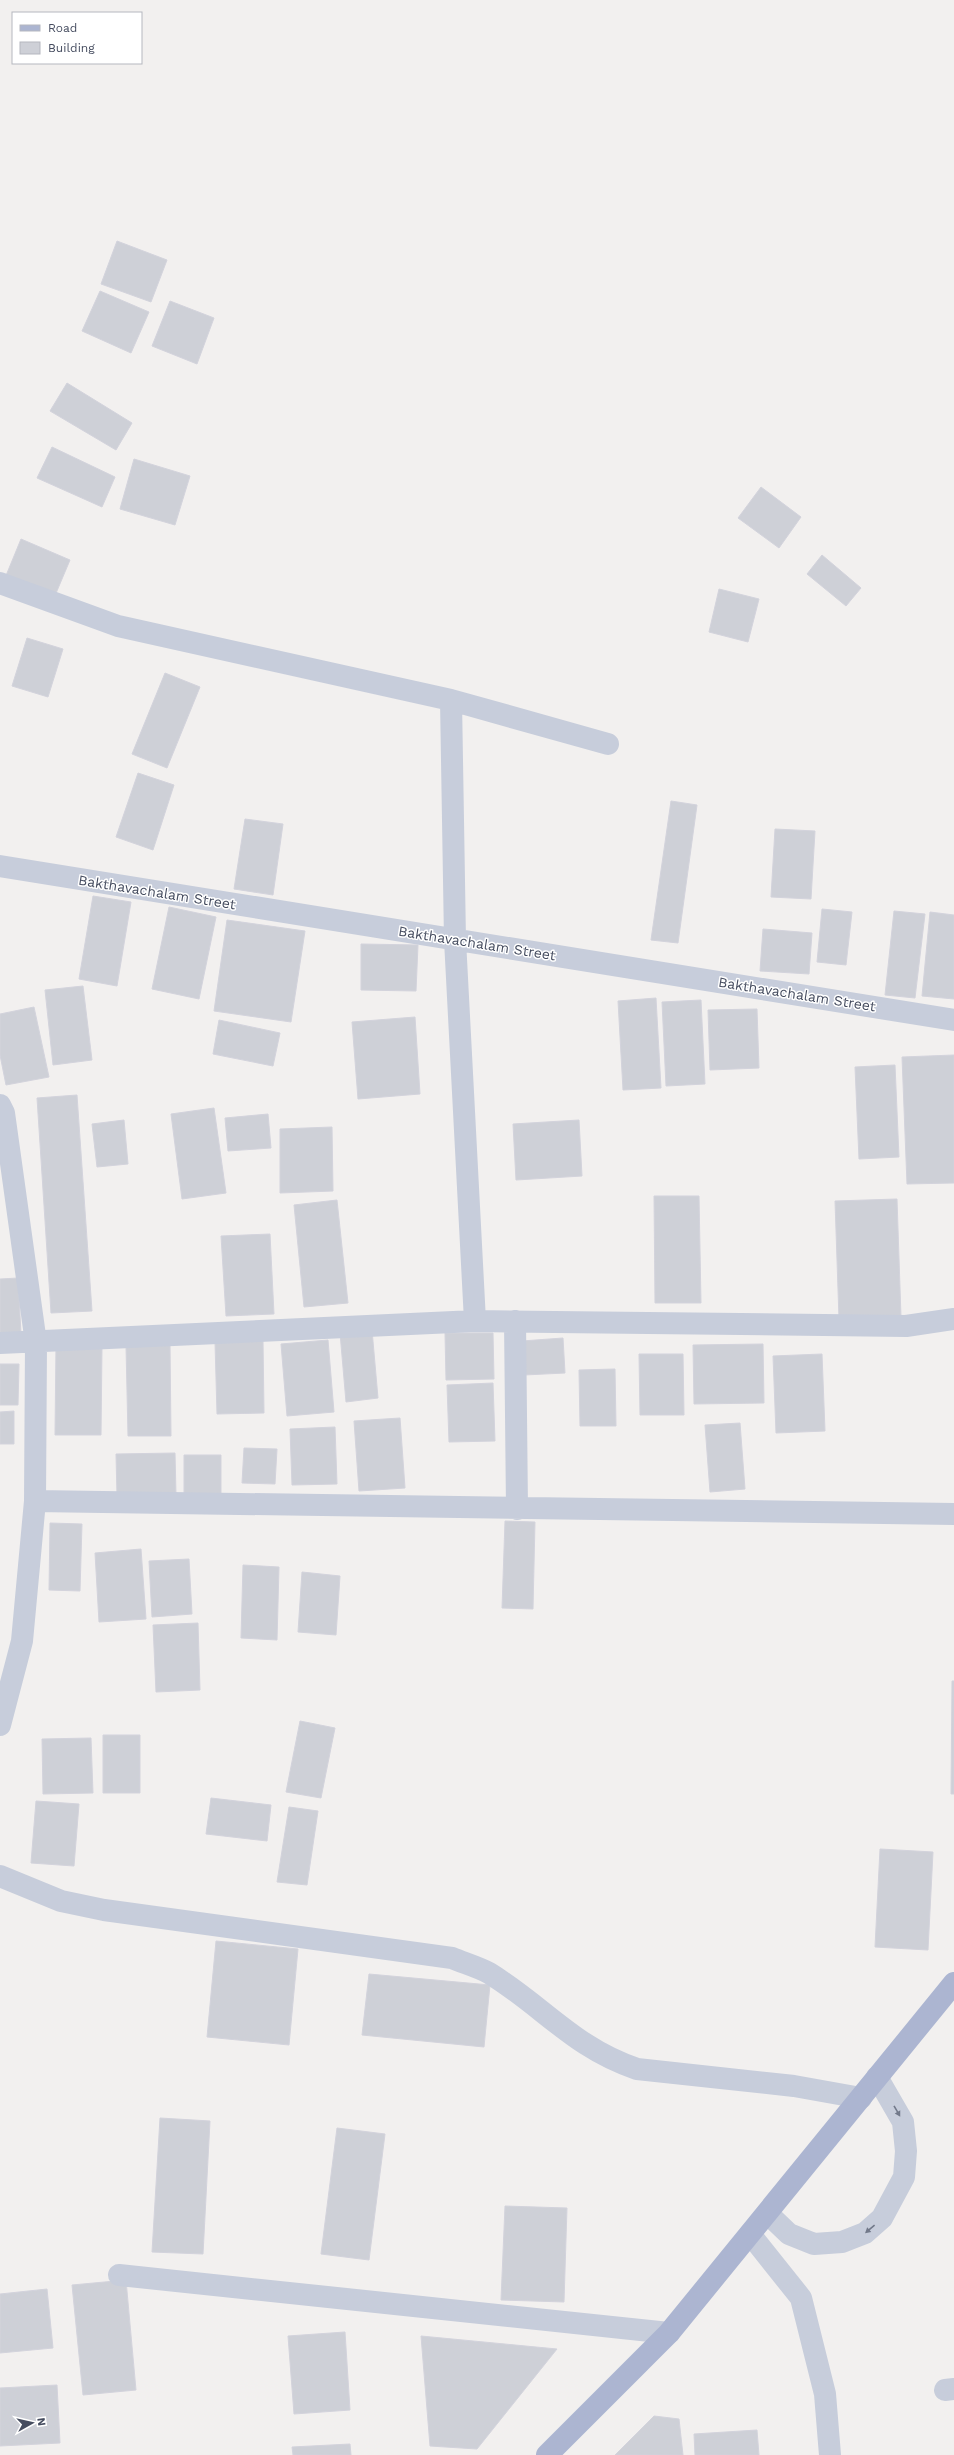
<svg xmlns="http://www.w3.org/2000/svg" width="954" height="2455" font-family="'Work Sans',sans-serif">
	<rect width="100%" height="100%" fill="#f2f0ef"/>
	<path fill="#ced0d7" stroke="#d3d3dc" d="M117,241L167,260L151,302L101,284Z
		M100,291L149,312L131,353L82,331Z
		M170,301L214,318L197,364L152,346Z
		M67,383L132,423L116,450L50,411Z
		M52,447L115,477L102,507L37,478Z
		M134,459L190,476L175,525L120,509Z
		M761,487L801,517L779,548L738,518Z
		M21,539L70,560L54,598L5,578Z
		M822,555L861,588L846,606L807,574Z
		M719,589L759,599L748,642L709,632Z
		M27,638L63,649L48,697L12,686Z
		M165,673L200,687L167,768L132,754Z
		M138,773L174,785L153,850L116,837Z
		M671,801L697,805L678,943L651,940Z
		M245,819L283,824L273,895L234,889Z
		M775,829L815,831L811,899L771,897Z
		M93,896L131,902L117,986L79,979Z
		M169,907L216,917L199,999L152,989Z
		M822,909L852,912L846,965L817,962Z
		M894,911L925,914L915,998L885,995Z
		M930,912L954,915V999L922,996Z
		M227,920L305,931L291,1022L214,1011Z
		M763,929L812,933L809,974L760,971Z
		M361,944L418,945L416,991L361,990Z
		M83,986L92,1060L53,1065L45,990Z
		M656,998L661,1088L623,1090L618,1001Z
		M701,1000L705,1084L666,1086L662,1002Z
		M34,1007L49,1077L6,1085L0,1055V1014Z
		M757,1009L759,1068L710,1070L708,1010Z
		M415,1017L420,1094L358,1099L352,1022Z
		M219,1020L280,1033L273,1066L213,1054Z
		M954,1055V1183L907,1184L902,1057Z
		M895,1065L899,1157L859,1159L855,1067Z
		M77,1095L92,1311L51,1313L37,1098Z
		M214,1108L226,1193L182,1199L171,1114Z
		M268,1114L271,1148L228,1151L225,1118Z
		M124,1120L128,1164L97,1167L92,1124Z
		M579,1120L582,1176L516,1180L513,1124Z
		M332,1127L333,1191L280,1193V1129Z
		M654,1196H699L701,1303H655Z
		M897,1199L901,1317L839,1319L835,1201Z
		M337,1200L348,1303L304,1307L294,1205Z
		M270,1234L274,1314L226,1316L221,1236Z
		M18,1278L21,1334L0,1336V1279Z
		M372,1330L378,1398L346,1402L340,1333Z
		M445,1333H493L494,1379L446,1380Z
		M563,1338L565,1373L524,1375L522,1341Z
		M328,1340L334,1412L287,1416L281,1344Z
		M263,1341L264,1413L217,1414L215,1342Z
		M763,1344L764,1403L694,1404L693,1345Z
		M56,1345L102,1346L101,1435H55Z
		M170,1345L171,1436H128L126,1346Z
		M639,1354H683L684,1415H640Z
		M822,1354L825,1431L776,1433L773,1356Z
		M0,1364H19L18,1405H0Z
		M615,1369L616,1426H580L579,1370Z
		M493,1383L495,1441L449,1442L447,1385Z
		M14,1411V1444H0V1412Z
		M400,1418L405,1488L359,1491L354,1421Z
		M740,1423L745,1489L710,1492L705,1425Z
		M335,1427L337,1484L292,1485L290,1429Z
		M244,1448L277,1449L275,1484L242,1483Z
		M175,1453L176,1495L117,1496L116,1454Z
		M184,1455H221V1495H184Z
		M505,1521L535,1522L533,1609L502,1608Z
		M50,1523L82,1524L80,1591L49,1590Z
		M141,1549L146,1619L99,1622L95,1553Z
		M189,1559L192,1614L152,1617L149,1561Z
		M243,1565L279,1567L277,1640L241,1638Z
		M302,1572L340,1576L336,1635L298,1632Z
		M198,1623L200,1690L156,1692L153,1625Z
		M952,1681H954V1794H951Z
		M300,1721L335,1728L321,1798L286,1792Z
		M103,1735H140V1793H103Z
		M91,1738L93,1793L43,1794L42,1739Z
		M211,1798L271,1805L267,1841L206,1834Z
		M36,1801L79,1804L74,1866L31,1863Z
		M289,1807L318,1811L307,1885L277,1882Z
		M880,1849L933,1852L928,1950L875,1947Z
		M216,1941L298,1949L289,2045L207,2037Z
		M369,1974L490,1985L484,2047L362,2035Z
		M160,2118L210,2121L203,2254L152,2252Z
		M337,2128L385,2134L369,2260L321,2254Z
		M505,2206L567,2208L564,2302L501,2300Z
		M126,2280L136,2390L83,2395L72,2285Z
		M47,2289L53,2348L0,2353V2294Z
		M345,2332L350,2410L294,2414L288,2336Z
		M421,2336L557,2349L477,2449L430,2446Z
		M57,2385L60,2443L0,2446V2388Z
		M654,2416L679,2419L683,2455H615Z
		M757,2430L759,2455H695L694,2434Z
		M350,2444L351,2455H293L292,2447Z"/>
	<g fill="none" stroke-linecap="round" stroke-linejoin="round">
		<path stroke="#c7cddb" stroke-width="22" d="M0,583L118,626L451,700L608,744
			M451,700L455,940L475,1321
			M0,866L954,1020
			M0,1105L4,1113L36,1343L35,1501L22,1641L0,1725
			M515,1321L517,1509
			M0,1343L475,1321L906,1326L954,1319
			M35,1501L954,1514
			M0,1876L61,1901L104,1910L452,1958C464,1963 478,1967 489,1973C543,2006 574,2048 637,2069L794,2086L861,2098
			M767,2213L789,2234L814,2244L842,2242L865,2233L882,2218L904,2177L906,2151L903,2122L877,2077
			M750,2234L801,2298L825,2394L830,2455
			M119,2275L669,2333
			M945,2390L954,2389"/>
		<path stroke="#acb5d1" stroke-width="22" d="M547,2455L669,2333L954,1983"/>
	</g>
	<defs><path id="oneway-solid" d="M-6-.8H1V-3.2L6.5 0L1 3.2V.8H-6Z"/></defs>
	<g fill="#72798a">
		<use href="#oneway-solid" transform="translate(897 2111) rotate(60)"/>
		<use href="#oneway-solid" transform="translate(870 2229) rotate(140)"/>
	</g>
	<g text-anchor="middle" dominant-baseline="central" stroke-width="3" stroke-linejoin="round" paint-order="stroke">
		<g font-size="14" fill="#454c5f" stroke="#fff">
			<text transform="translate(157 892) rotate(9)">Bakthavachalam Street</text>
			<text transform="translate(477 943) rotate(9)">Bakthavachalam Street</text>
			<text transform="translate(797 994) rotate(9)">Bakthavachalam Street</text>
		</g>
	</g>
	<rect x="12" y="12" width="130" height="52" fill="#ffffff" stroke="#b5b7bf"/>
	<rect x="20" y="25" width="20" height="6" fill="#acb5d1" stroke="#b5b7bf"/>
	<text x="48" y="32" font-size="12" fill="#454c5f">Road</text>
	<rect x="20" y="42" width="20" height="12" fill="#ced0d7" stroke="#b5b7bf"/>
	<text x="48" y="52" font-size="12" fill="#454c5f">Building</text>
	<g transform="translate(32 2423) rotate(82)" stroke="#ffffff" stroke-width="3" paint-order="stroke">
	<path d="M0-3L7 15L0 10L-7 15Z" fill="#454c5f"/>
	<text y="-6" font-size="11" font-weight="bold" text-anchor="middle" fill="#454c5f">N</text>
	</g>
</svg>
